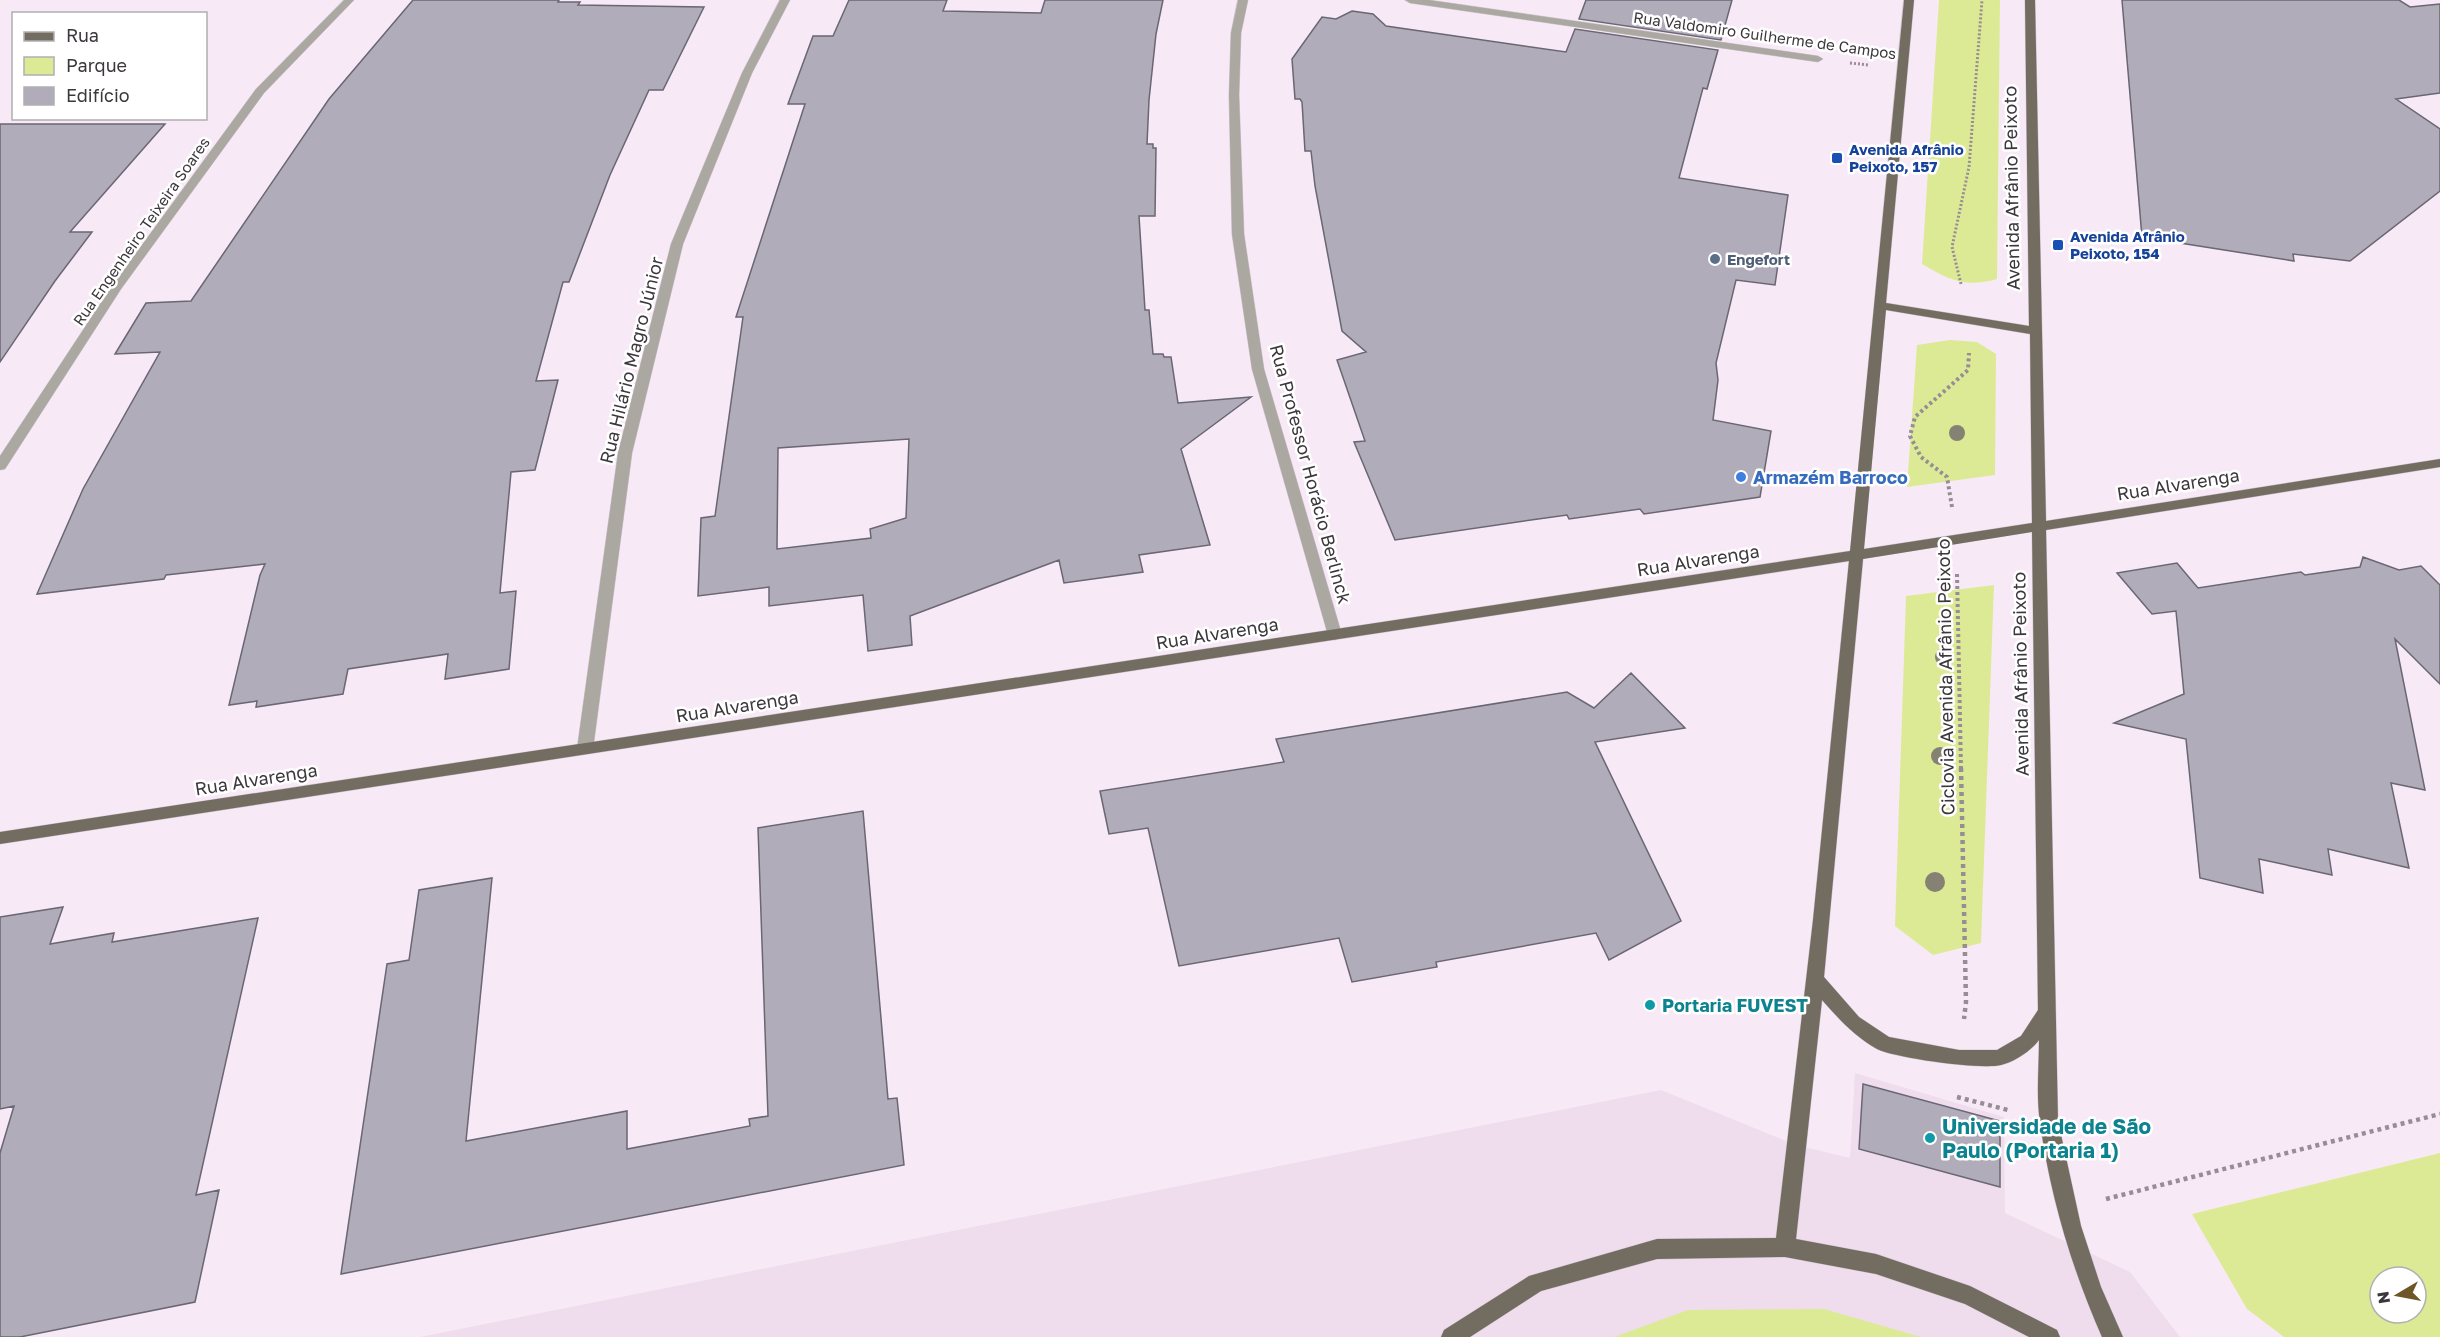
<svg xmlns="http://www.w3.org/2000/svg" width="2440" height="1337" font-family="'Golos Text',sans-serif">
	<rect width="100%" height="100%" fill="#f7eaf6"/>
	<path fill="#efdced" d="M1855,1073L2004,1117L2005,1213L2130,1272L2180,1337H420L1661,1090L1796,1145L1850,1158Z"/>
	<path fill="#ddea95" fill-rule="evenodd" d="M1939,0H2000L1997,279C1965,288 1949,280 1922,264Z
		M1950,340L1977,342L1996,354L1995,475L1907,487L1917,345Z
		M1994,585L1981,943L1933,955L1895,926L1906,596Z
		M2440,1153V1337H2284L2247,1309L2192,1214ZM2380,1277H2416V1313H2380Z
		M1824,1309L1921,1337H1614L1688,1310Z"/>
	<path fill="#b1acba" stroke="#6a6673" stroke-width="1.5" fill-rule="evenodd" d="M413,0H559L558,2H580L578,5L704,7L663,90H649L610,175L569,282H563L536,381L558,380L535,470L511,472L500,593L516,591L509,669L445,679L448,654L348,669L343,694L256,707L257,701L229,705L260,575L265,564L166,575L164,579L37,594L83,489L160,352L115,354L146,303L191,301L329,99Z
		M849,0H947L943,11L1041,13L1045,0H1163L1156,34L1149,100L1147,144H1153V148H1156L1155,216H1139L1145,310H1149L1153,354H1163L1164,357H1171L1178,403L1251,397L1181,449L1210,545L1139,555L1143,572L1064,583L1059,560L910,616L912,645L868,651L863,595L769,606V587L698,596L701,518L715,516L743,317H736L805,104H788L813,36H833ZM909,439L906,518L870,529L871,538L777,549L778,448Z
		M1586,0H1732L1721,40L1579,19Z
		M2122,0H2399L2410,7L2440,4V93L2396,99L2440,129V191L2350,261L2293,254L2294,261L2142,237Z
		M1352,11L1373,14L1386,26L1566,52L1575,29L1718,50L1707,89L1703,88L1679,178L1788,195L1775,285L1736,280L1716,363L1718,380L1713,420L1771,431L1760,497L1644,514L1640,509L1569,519L1567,515L1531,520L1395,540L1354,442L1365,441L1337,360L1366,352L1342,331L1315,186L1311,151H1305L1302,102L1300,99H1295L1292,59L1322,17L1336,19Z
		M0,124H165L70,232H92L55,281L0,362Z
		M2363,557L2399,570L2421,566L2440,585V684L2395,639L2425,790L2391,783L2409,868L2328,849L2332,875L2259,859L2263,893L2200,878L2186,739L2114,723L2184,694L2176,611L2152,614L2117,573L2177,563L2198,588L2301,572L2305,575L2360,567Z
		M1631,673L1685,728L1595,742L1681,921L1609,960L1596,933L1436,962L1437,967L1352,982L1339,938L1179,966L1148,828L1109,834L1100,791L1284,762L1276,739L1567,692L1594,708Z
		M863,811L888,1099L897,1098L904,1165L341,1274L387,964L409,960L419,890L492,878L466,1141L627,1111V1149L750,1126L749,1119L768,1116L758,828Z
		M63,907L50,944L114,933L112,942L258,918L196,1195L219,1190L195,1302L20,1337H0V1153L14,1106L0,1109V917Z
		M1863,1084L2000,1121V1187L1859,1149Z"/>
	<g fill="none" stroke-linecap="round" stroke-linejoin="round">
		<g stroke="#d2c6d1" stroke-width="1">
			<path id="minor" d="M344,0H354L264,93L121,289L5,469L0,470V456L112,286L256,89Z
				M780,0H790L752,73L683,244L632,453L593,749L591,753H579L577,749L618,453L671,244L742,73Z
				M1238,0H1248L1241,33L1239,95L1244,234L1264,369L1342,635L1335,640L1328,635L1252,369L1232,234L1229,95L1231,33Z
				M1405,0H1429L1818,56L1823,59L1818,62L1410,3Z"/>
		</g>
		<g stroke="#d2c6d1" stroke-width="1">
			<path id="major" d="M1904,0H1914L1886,303L2029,326L2025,0H2035L2046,521L2440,459V467L2046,530L2058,1121L2081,1226L2101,1287L2123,1337H2102C2072,1269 2050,1196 2040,1122C2036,1096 2039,1067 2039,1040C2031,1051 2014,1062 2001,1065C1981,1070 1895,1058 1877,1049C1854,1036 1839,1019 1822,1000L1796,1239L1876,1254L1970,1286L2057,1330L2060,1337H2029L1965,1304L1876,1274L1785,1257L1657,1259L1541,1291L1470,1337H1441L1444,1330L1529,1276L1657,1239L1776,1238L1813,920L1849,561L0,844V832L1850,551ZM1886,310L2030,334L2032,523L1864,549ZM2032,532L2038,1010L2021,1036L1997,1050H1959L1889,1037L1859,1017L1824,977L1863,559Z"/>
		</g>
		<path stroke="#968d95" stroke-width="3" stroke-dasharray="2 2" stroke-linecap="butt" d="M1850,63L1869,65
			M1961,284L1952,247L1969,167L1982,0"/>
		<path stroke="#968d95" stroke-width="4" stroke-dasharray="3 3" stroke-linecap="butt" d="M1952,507L1947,477L1921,457L1910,436L1915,417L1968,370L1969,353
			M1957,574L1961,769"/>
		<path stroke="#968d95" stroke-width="4.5" stroke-dasharray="4 4" stroke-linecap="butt" d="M1961,768L1966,1002L1964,1019
			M1957,1097L2008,1110
			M2106,1199L2440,1114"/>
		<use href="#minor" fill="#aba7a1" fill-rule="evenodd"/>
		<use href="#major" fill="#726c61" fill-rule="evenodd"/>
	</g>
	<g fill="#868273">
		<circle cx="1957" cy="433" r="8"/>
		<circle cx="1944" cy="657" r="9"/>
		<circle cx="1940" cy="756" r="9"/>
		<circle cx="1935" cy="882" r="10"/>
	</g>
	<g fill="#1a4fb4" stroke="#fff" stroke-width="2">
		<rect x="1831" y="152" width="12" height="12" rx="3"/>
		<rect x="2052" y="239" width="12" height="12" rx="3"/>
	</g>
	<circle fill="#5c6f8a" stroke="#fff" stroke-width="2" cx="1715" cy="259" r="6"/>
	<circle fill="#3f7fe0" stroke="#fff" stroke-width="2" cx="1741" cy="477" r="6"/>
	<g fill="#0f9aa8" stroke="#fff" stroke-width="2">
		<circle cx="1650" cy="1005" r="6"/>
		<circle cx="1930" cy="1138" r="6"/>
	</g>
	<g text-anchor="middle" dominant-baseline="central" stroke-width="5" stroke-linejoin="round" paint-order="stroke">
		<g font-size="15" fill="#3c373c" stroke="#fff">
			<text transform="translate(1765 35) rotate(8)">Rua Valdomiro Guilherme de Campos</text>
			<text transform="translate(141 231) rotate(-55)">Rua Engenheiro Teixeira Soares</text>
		</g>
		<g font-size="15" font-weight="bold" fill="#164399" stroke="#fff" text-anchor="start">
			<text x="1849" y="149">Avenida Afrânio<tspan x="1849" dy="17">Peixoto, 157</tspan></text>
			<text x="2070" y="236">Avenida Afrânio<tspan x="2070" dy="17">Peixoto, 154</tspan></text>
		</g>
		<g font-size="15" font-weight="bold" fill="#4e5e75" stroke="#fff" text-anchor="start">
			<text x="1727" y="259">Engefort</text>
		</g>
		<g font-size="18" fill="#3c373c" stroke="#fff">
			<text transform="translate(2011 188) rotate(-91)">Avenida Afrânio Peixoto</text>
			<text transform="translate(631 360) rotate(-76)">Rua Hilário Magro Júnior</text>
			<text transform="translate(1311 474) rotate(75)">Rua Professor Horácio Berlinck</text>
			<text transform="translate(2178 484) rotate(-9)">Rua Alvarenga</text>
			<text transform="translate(1698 560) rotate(-9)">Rua Alvarenga</text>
			<text transform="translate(1217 633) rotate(-9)">Rua Alvarenga</text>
			<text transform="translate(2020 674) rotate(-91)">Avenida Afrânio Peixoto</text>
			<text transform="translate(1945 677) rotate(-91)">Ciclovia Avenida Afrânio Peixoto</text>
			<text transform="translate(737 706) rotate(-9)">Rua Alvarenga</text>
			<text transform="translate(256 779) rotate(-9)">Rua Alvarenga</text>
		</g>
		<g font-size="18" font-weight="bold" fill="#366cbe" stroke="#fff" text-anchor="start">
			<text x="1753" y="477">Armazém Barroco</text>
		</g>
		<g font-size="18" font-weight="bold" fill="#0d838f" stroke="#fff" text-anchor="start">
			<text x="1662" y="1005">Portaria FUVEST</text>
		</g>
		<g font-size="21" font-weight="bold" fill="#0d838f" stroke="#fff" text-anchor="start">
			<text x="1942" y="1126">Universidade de São<tspan x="1942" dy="24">Paulo (Portaria 1)</tspan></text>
		</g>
	</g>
	<rect x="12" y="12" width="195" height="108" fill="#ffffff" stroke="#b1afb1" stroke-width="1.5"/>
	<rect x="24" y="32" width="30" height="9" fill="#726c61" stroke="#b1afb1" stroke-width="1.5"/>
	<text x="66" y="42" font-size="18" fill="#3c373c">Rua</text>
	<rect x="24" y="57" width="30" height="18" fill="#ddea95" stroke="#b1afb1" stroke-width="1.5"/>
	<text x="66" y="72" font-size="18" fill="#3c373c">Parque</text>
	<rect x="24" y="87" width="30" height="18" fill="#b1acba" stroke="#b1afb1" stroke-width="1.5"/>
	<text x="66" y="102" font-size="18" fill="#3c373c">Edifício</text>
	<g transform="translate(2398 1295) rotate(260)"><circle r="28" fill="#ffffff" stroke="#b1afb1" stroke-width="1.5"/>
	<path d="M0-4.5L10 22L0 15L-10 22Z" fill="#6e5627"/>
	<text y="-9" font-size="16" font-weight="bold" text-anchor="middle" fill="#3c373c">N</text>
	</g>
</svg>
